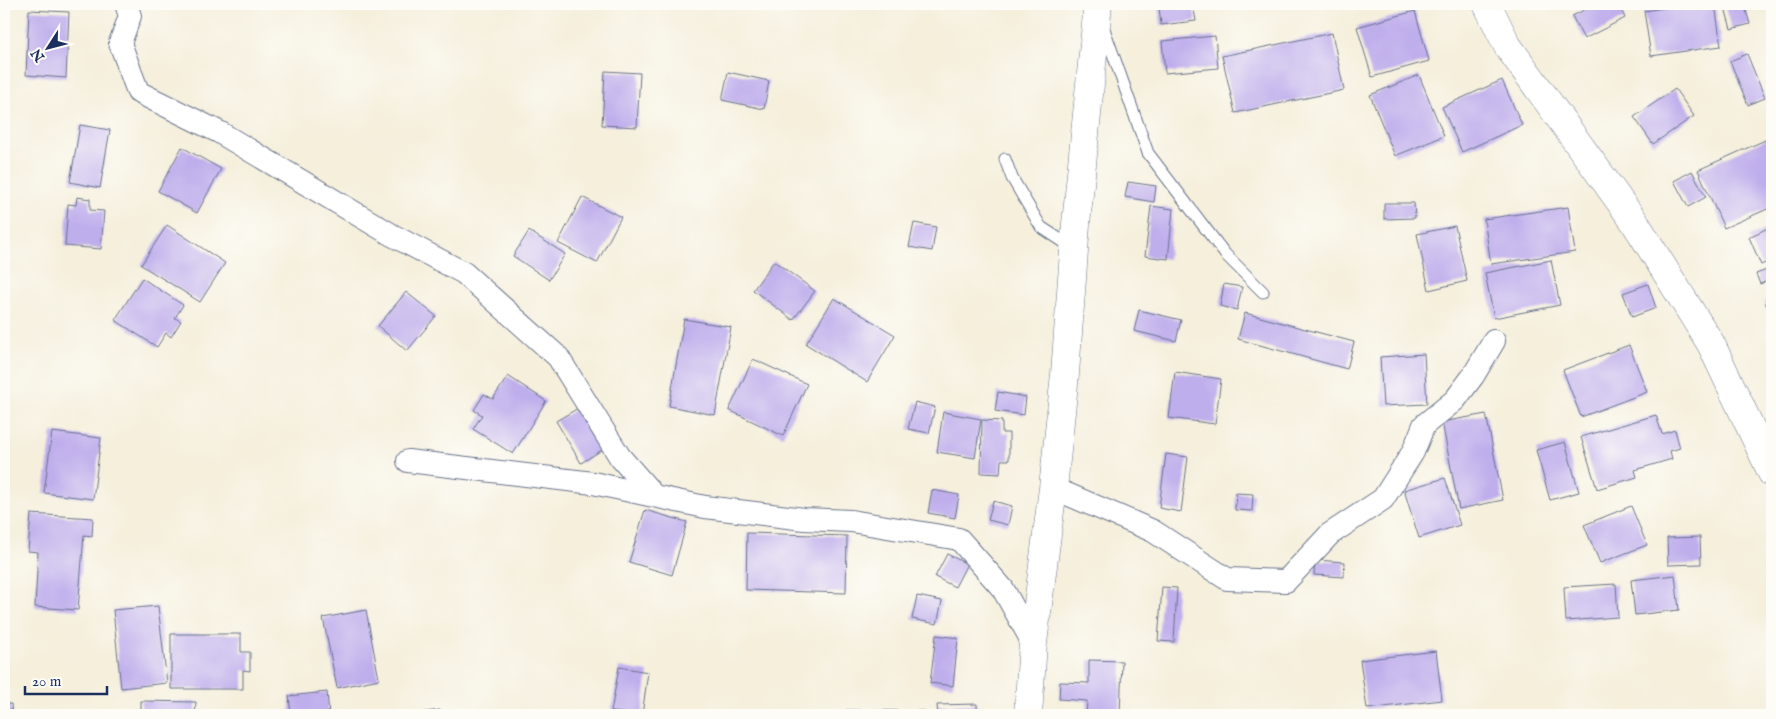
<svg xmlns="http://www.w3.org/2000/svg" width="1776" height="719" font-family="'IM FELL English',serif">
	<rect width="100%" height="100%" fill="#fdfcf7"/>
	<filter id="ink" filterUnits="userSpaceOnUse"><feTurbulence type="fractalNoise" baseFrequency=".02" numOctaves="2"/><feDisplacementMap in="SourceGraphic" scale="10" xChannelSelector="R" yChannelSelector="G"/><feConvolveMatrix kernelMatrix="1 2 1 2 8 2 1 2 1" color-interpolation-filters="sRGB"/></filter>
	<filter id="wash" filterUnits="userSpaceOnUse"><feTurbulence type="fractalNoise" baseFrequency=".0096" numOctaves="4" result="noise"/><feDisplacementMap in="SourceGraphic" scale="20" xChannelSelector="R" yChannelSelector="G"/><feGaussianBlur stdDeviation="1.12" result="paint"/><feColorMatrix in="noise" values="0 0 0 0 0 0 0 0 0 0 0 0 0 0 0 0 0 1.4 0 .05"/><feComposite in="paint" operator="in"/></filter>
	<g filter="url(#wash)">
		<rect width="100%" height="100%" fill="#f5efdc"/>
		<g id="blocks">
			<path fill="#bfaeec" d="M1181,4H1193L1196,21L1161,25L1159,7Z
				M1596,4H1618L1625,18L1584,39L1572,16Z
				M1691,4H1715L1721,46L1651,56L1644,11Z
				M1724,4H1744L1750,24L1731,29Z
				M29,10L69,12L66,78L26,75Z
				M1415,11L1429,61L1372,77L1357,27Z
				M1332,33L1344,90L1235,113L1222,56Z
				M1215,36L1218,68L1165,73L1162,41Z
				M1747,54L1765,98L1748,105L1730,61Z
				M605,71L640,73L637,127L602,125Z
				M728,72L769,81L764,109L722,100Z
				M1419,75L1444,136L1395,156L1370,95Z
				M1502,80L1522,125L1462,152L1442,107Z
				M1675,89L1694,116L1653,144L1634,117Z
				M80,125L110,130L100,188L70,182Z
				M1772,137V207L1724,228L1698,170Z
				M182,147L221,169L197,213L158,191Z
				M1692,171L1706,197L1688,207L1674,181Z
				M1128,182L1156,186L1154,202L1125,197Z
				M77,197L90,199V210L104,211L101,249L65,246L68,204L76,205Z
				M582,197L621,217L597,263L558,243Z
				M1384,203H1414L1415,218L1384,219Z
				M1151,206L1173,209L1168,259L1145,256Z
				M1568,207L1575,252L1491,264L1484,219Z
				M914,223L936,227L932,251L909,247Z
				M167,225L225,263L200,302L141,265Z
				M1455,226L1467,281L1429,290L1417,234Z
				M1772,226V260L1761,265L1749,237Z
				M529,231L565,254L549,280L513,256Z
				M1551,260L1560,305L1494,318L1485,273Z
				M774,261L815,291L793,320L753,290Z
				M1772,268V279L1760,284L1756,274Z
				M142,278L183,305L175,318L181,321L171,337L166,333L157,347L115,320Z
				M1224,284L1242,287L1237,310L1220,306Z
				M1648,284L1656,308L1632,317L1623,293Z
				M406,292L436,316L407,351L378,326Z
				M834,298L895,335L867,382L806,344Z
				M1772,299V317L1765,302Z
				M1139,310L1181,320L1176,341L1134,331Z
				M1245,313L1354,342L1347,369L1238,339Z
				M684,319L731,327L715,415L669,406Z
				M1629,345L1647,392L1581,417L1563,370Z
				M1424,354L1427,404L1383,406L1380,357Z
				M753,359L807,384L783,436L729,410Z
				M1175,372L1221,379L1215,424L1169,418Z
				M508,376L546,401L513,454L473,429L482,415L474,410L484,394L493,399Z
				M998,392L1026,397L1024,415L995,411Z
				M915,402L935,407L929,433L908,429Z
				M580,407L605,448L581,463L556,421Z
				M943,412L981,419L975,458L937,452Z
				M1486,414L1503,500L1459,509L1442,422Z
				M1656,415L1662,434L1675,430L1680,448L1670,451L1672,459L1635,470L1637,477L1597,489L1581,437Z
				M982,420L1002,421V433H1009V460H1001L1000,474L981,473Z
				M52,432L101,438L93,499L44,493Z
				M1565,442L1579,492L1550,500L1536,450Z
				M1166,454L1188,457L1181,512L1159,508Z
				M1445,478L1460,525L1419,538L1404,490Z
				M932,490L959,495L955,518L928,513Z
				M1236,493L1253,494L1252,511L1235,510Z
				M993,501L1012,506L1008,525L988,520Z
				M1631,506L1647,545L1600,563L1584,525Z
				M645,510L687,522L672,575L629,562Z
				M31,514L93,518L92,536L84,535L78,610L35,607L38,552L28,551Z
				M747,533L847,536L846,593L746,590Z
				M1700,537L1701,564L1668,565L1667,538Z
				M947,554L967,564L955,587L935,577Z
				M1315,560L1345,562L1344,577L1314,575Z
				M1675,575L1679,610L1635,615L1631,580Z
				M1616,584L1618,617L1566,621L1564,587Z
				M1162,587L1177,588L1174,642L1158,641Z
				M917,596L942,601L937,624L912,619Z
				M158,606L167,683L121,688L113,610Z
				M366,610L379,679L337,688L323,618Z
				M171,634H241V652H250V671L243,670V689H171Z
				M936,635L958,638L953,686L930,683Z
				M1436,651L1442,700L1367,709L1360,660Z
				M1089,660L1122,661L1120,715H1086L1087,701L1059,699L1060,682L1089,683Z
				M619,667L648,672L642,715L611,712Z
				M327,692L329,715H291L289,696Z
				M141,701L196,702L195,715H141Z
				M4,704H11L12,715H4Z
				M977,704V715H938L937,705Z
				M440,710V715H412V714Z
				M846,710L925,711V715H846Z
				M702,712L734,714V715H702Z"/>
		</g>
	</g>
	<g filter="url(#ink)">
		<use href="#blocks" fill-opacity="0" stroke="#67728a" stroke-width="1"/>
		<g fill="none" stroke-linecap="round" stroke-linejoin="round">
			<g stroke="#67728a" stroke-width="13">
				<path id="service" d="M1103,26L1148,153L1225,254L1263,292
					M1005,159L1012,178L1041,227L1073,248"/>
			</g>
			<g stroke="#67728a" stroke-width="24">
				<path id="minor" d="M126,4L130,16L120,43L138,92L219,132L392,235L464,273L558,357L620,457L654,496
					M408,461L593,483L705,507L804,519L851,521L959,539L1003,589L1033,643
					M1053,488L1153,531L1227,579L1286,581L1330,534L1383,499L1413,452L1424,425L1455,400L1473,376L1494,341"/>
			</g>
			<g stroke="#67728a" stroke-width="29">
				<path id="tertiary" d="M1487,4L1507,45L1634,221L1711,344L1772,473"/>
			</g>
			<g stroke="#67728a" stroke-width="29">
				<path id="secondary" d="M1028,715L1033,643L1053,488L1065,374L1076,224L1098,4"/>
			</g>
			<use href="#service" stroke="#fff" stroke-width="11"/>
			<use href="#minor" stroke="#fff" stroke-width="22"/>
			<use href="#tertiary" stroke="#fff" stroke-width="28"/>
			<use href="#secondary" stroke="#fff" stroke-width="28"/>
		</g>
	</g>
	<rect width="1776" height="719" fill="none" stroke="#fdfcf7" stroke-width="20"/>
	<g transform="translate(48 48) rotate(234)" stroke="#fdfcf7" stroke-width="4" paint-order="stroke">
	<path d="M0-4L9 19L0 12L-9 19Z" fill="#1b2f5e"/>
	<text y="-8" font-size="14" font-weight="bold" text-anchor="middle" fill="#1b2f5e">N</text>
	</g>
	<path d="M25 686v8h82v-8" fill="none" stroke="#1b2f5e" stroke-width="2.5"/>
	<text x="32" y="686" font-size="15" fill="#1b2f5e" stroke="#fdfcf7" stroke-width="4" paint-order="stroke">20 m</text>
</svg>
